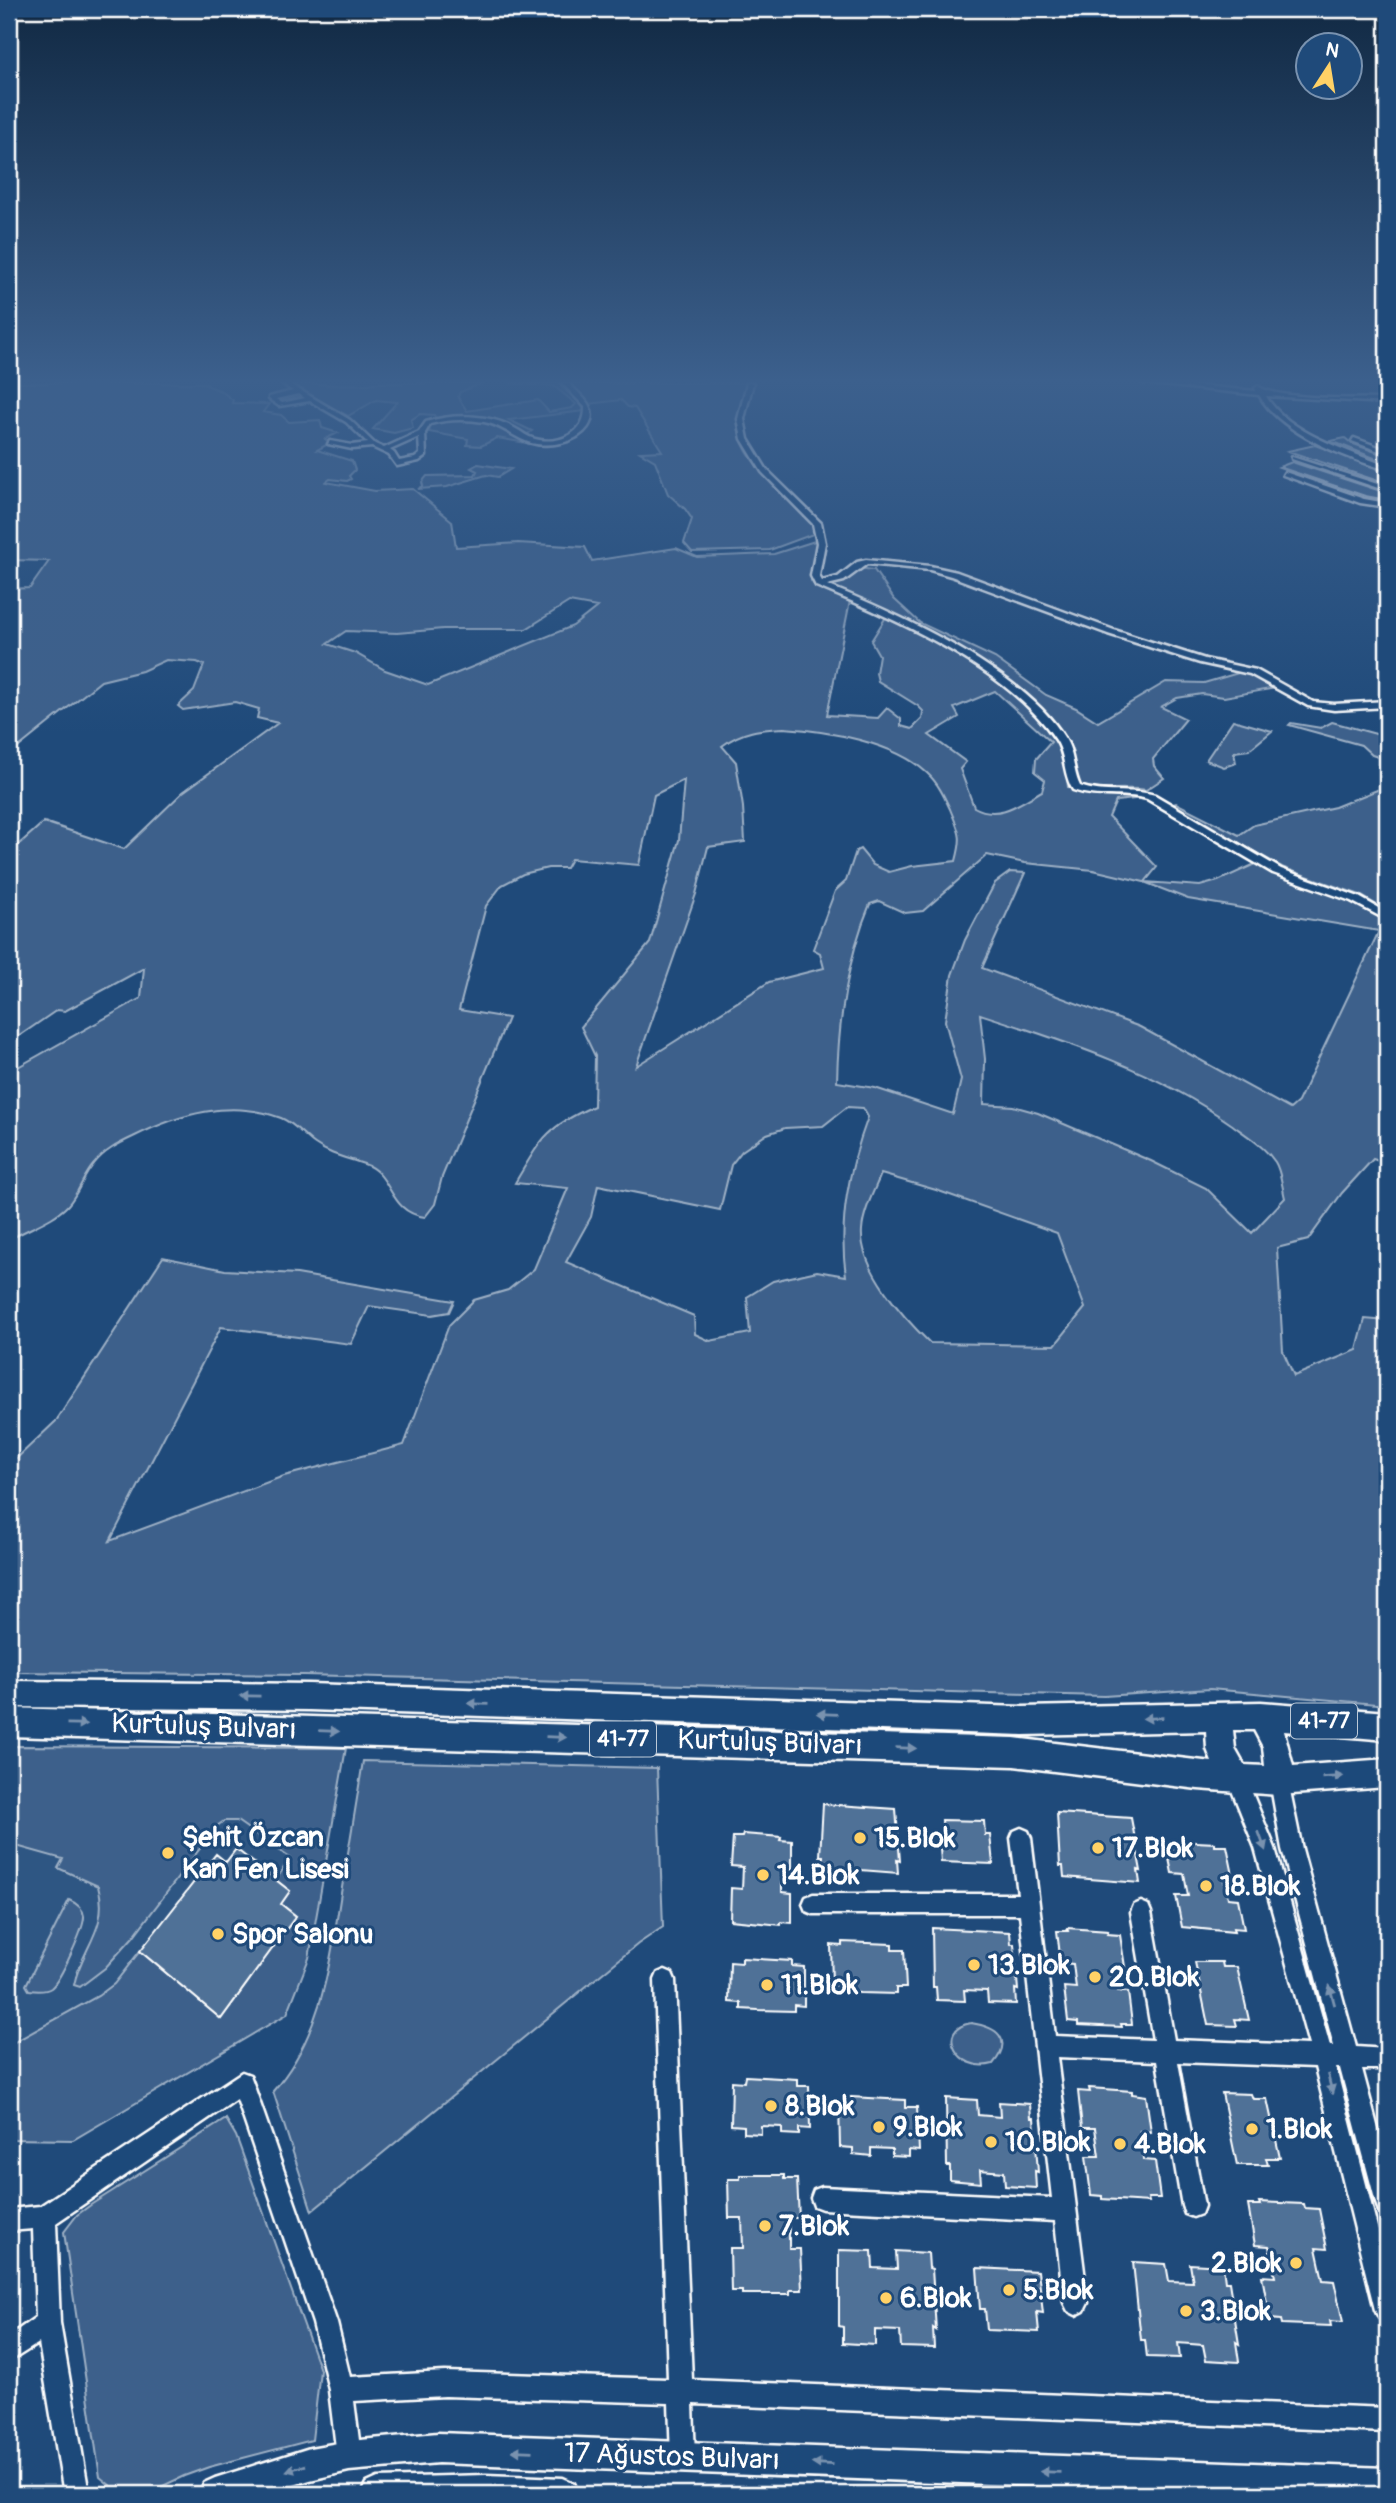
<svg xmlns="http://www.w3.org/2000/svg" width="1396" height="2503" font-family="Pangolin,sans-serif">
	<rect width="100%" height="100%" fill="#1f4a7a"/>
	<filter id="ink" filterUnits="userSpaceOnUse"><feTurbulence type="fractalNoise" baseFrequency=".0143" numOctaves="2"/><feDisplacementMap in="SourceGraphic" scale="14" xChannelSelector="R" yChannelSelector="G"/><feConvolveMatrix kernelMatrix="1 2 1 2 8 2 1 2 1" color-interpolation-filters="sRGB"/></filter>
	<g filter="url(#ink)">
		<path fill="#2e5683" d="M9,1746L346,1748L309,1958L287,2014L73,2140L9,2139Z"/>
		<path fill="#3c618b" stroke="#9eb0c5" stroke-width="2" fill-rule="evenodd" d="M9,383H208L204,384L221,391L233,400L232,403L269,404L263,412L281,415L289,422L320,420L322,428L338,433L325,439L330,443L317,450L352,461L355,470L349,476L351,479L347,481L330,479L326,482L375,491L413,489L452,521L456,547L518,543L585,547L592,561L676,548L697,557L774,554L818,540L811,581L814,585L850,601L827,715L878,718L887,708L901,719V726L912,729L922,719L923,711L918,706L878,681L876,673L879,655L871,641L886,617C936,637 1028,695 1057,740C1066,753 1066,772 1068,787C1098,802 1113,791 1144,798L1116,801L1109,817L1157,867L1145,882L1200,886L1218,881L1257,863C1298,886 1347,891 1386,919L1387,1164L1373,1159L1342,1193L1308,1240L1277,1248L1283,1351L1294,1376L1357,1350L1365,1319L1387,1321V1705L1210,1689L1104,1696L304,1675L9,1672V1459L17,1458L56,1421L163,1257L225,1270L297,1274L454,1301L449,1312L432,1315L369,1306L351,1344L221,1327L110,1541L284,1476L404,1445L449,1325L474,1300L508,1290L534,1269L568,1188L515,1183C541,1139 546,1127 594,1106L595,1056L581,1027L650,943L679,840L684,780L654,795L639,865L571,859L566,868H548L523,874L502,885L486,906L459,1010L508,1018L442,1177L435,1204L425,1217C387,1212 394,1174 364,1164C347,1158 330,1155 315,1144C304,1136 294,1123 281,1118C230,1099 179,1114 133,1137C118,1144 104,1151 94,1164C83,1176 79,1193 68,1205C53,1221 28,1228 9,1240V1072L141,998L144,968L65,1011L57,1010L15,1039L9,1049V853L44,822L124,849L183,792L278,723L257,718L259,709L235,702L183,710L178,706L194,691L204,665L197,662L166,660L142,671L101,681L9,755V589L30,588L49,561L9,560ZM569,602L597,607L573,626L428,685L385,670L355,653L327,644L346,631L397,633L443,629H526ZM995,691L1051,742L1036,759L1035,772L1045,780L1042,791C1020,803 999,821 974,807L960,769L966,762L929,735L959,717L954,708ZM784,728C828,731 894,742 927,773C938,783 944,796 950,809C960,834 963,835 956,861L912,866L889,872L873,865L860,849L856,851L846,881L835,891L813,949L820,953L824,968L769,982L636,1066L696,894L708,847L745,842L743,807L736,762L722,746C741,731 761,729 784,728ZM987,855L1025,863L1093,870L1144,882L1188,899L1379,931L1298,1102L1290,1109L1140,1027L982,968L1025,873L1010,872L995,883L965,940L952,975L945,1021L961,1080L953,1114L875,1088L837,1082C838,1025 847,958 870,904L879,901L905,913L923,911ZM980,1014C1067,1042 1155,1070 1231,1124C1246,1135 1264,1146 1275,1162C1281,1171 1282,1187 1285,1198L1252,1233L1206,1188L1151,1161L1038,1113L1013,1106L984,1104L985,1059ZM847,1107L863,1108L868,1117C849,1169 838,1221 846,1276L817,1271L773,1281L747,1297L750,1333L710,1341L695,1334L694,1316L566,1262L591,1217L598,1185L720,1210L731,1165L742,1151L767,1134L785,1128L823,1126ZM881,1174L936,1190L1057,1233L1085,1308L1055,1345L930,1343C904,1318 859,1268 862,1230C863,1212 874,1191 881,1174Z
			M288,383C308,383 361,387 374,383H483L460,392L458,397L467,411L538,400L549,412L572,408L576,404L554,386L510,383H561V387L579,402L585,411L509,420L532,431L526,435C500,417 467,414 436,419L434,415L420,414L411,420L413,428L394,433L373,429L397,402L376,400L348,416Z
			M568,383H746C744,396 737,412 738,425C743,475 801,491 816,533L770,550L692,552L684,543L692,519L685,509L668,494L655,461L640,452L662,451L635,408L628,407L621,400L589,404Z
			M455,418L499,425L532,444L497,438L481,446L467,445L468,439L429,432L432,423Z
			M478,464L511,469L498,477L486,475L447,487L418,489L423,486L422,482L427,476L475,475L477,471L471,468Z
			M857,568L874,570L894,599L920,623L995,658L1046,695L1076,708L1098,722L1166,682L1204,683L1245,671L1276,688L1224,697L1202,694L1177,698L1161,707L1186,719L1153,759L1154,766L1164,778L1146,790C1124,785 1091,796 1077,782L1072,749L1062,734L1046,717L975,661L824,585Z
			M1233,720L1272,731L1249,750L1234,752L1236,763L1224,767L1206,760Z
			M1332,722L1387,737V760L1372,755L1361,745L1289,725L1291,723L1321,728Z
			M1387,786V911L1360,895L1284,868L1171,805L1176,803L1239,835L1254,825L1335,807Z
			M9,1746L346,1748L309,1958L287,2014L73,2140L9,2139V2045L98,1996L114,1984L140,1951L221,2019L296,1916L281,1904L290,1891L276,1880L290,1858L237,1821H224L217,1826L133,1937L105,1968L80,1987L74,1985C81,1948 110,1928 98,1886L58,1868L63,1859L9,1844Z
			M363,1761L657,1768L663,1927L638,1944L312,2211L273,2091C322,2036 330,1963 341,1893C349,1849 356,1805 363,1761Z
			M69,1900C76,1903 83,1908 84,1916C85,1927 60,1981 51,1988C45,1992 36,1991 29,1990L26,1985Z
			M971,2023C997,2027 1014,2039 993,2064C958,2074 934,2029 971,2023Z
			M226,2119L236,2136L320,2370L312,2440L209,2467L184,2476L146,2494L117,2491L100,2477L64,2232L77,2215L92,2204Z"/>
		<path fill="#507197" stroke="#fff" stroke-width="2" d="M1345,438L1351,443L1387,456V463L1331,441Z
			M1315,445L1387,472V484L1288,451Z
			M1292,462L1387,493V500L1365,496L1279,467Z
			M823,1804L896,1809L900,1861L897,1860L898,1873L823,1867V1856H820Z
			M1057,1813L1131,1818L1141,1871L1138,1870L1140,1883L1064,1877L1063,1866H1060Z
			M942,1820L984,1821L985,1835H990L993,1864L941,1862L939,1834H943Z
			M743,1834L781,1837L780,1840L792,1841V1870L783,1869L782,1880V1892L792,1893V1923L781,1922V1925L730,1920L731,1888L742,1889L743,1867L731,1866L733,1837H742Z
			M1176,1841L1215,1843V1846H1227L1233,1875H1223L1228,1898L1238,1899L1244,1929L1233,1928L1234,1932L1182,1927L1176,1896H1188L1184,1874L1172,1873L1166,1844H1176Z
			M236,1849L290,1891L281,1904L296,1916L221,2019L140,1951L216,1854L226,1862Z
			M932,1928L1010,1932L1011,1944H1014L1018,1990L1015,1989L1016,2004L988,2003L987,1991L964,1990L965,2001L937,2000L936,1987H933Z
			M1067,1928L1108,1931L1107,1934L1120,1935L1125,1967L1115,1966L1118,1991L1128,1992L1132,2024H1121L1122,2027L1078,2025V2022L1068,2021L1064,1987L1076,1988L1073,1964L1061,1963L1057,1931H1068Z
			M842,1942L892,1944V1950H904L906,1988H896V1994L860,1993L844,1992L843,1986L832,1985L831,1945L842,1946Z
			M742,1958L792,1961V1966L804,1967V2006L794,2005V2011L758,2010L741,2009V2003L729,2002L730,1962L742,1963Z
			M1195,1962H1222L1223,1967H1237L1249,2020L1235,2019L1237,2026L1208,2025Z
			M745,2076L797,2079V2086H809L810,2129L799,2128V2135L782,2134V2127L761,2126V2134L744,2133V2126L731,2125L732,2081L744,2082Z
			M1089,2088L1132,2091V2094L1146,2096L1151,2132L1140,2131L1144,2160L1155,2161L1160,2198H1148L1149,2202L1102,2199V2196L1091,2195L1086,2156H1099L1095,2128H1082L1078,2091L1090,2092Z
			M1222,2093L1251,2094L1253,2099H1267L1280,2158H1266L1268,2165H1237Z
			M851,2097L905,2100V2107H917L919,2151L909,2150V2157L892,2156V2149L871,2148V2156L853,2154V2148L840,2147L839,2102L852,2103Z
			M946,2098L977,2100L978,2115L1000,2117L999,2102L1030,2104L1031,2118H1034L1038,2172L1035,2171L1036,2188L1005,2186L1004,2172L980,2170L981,2183L950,2180V2166H947Z
			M740,2175H784V2179H797L799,2218H788L789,2234V2249H800L802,2290H790V2294H742V2291H731L730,2248H743L742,2218H729L728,2179H740Z
			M1259,2202L1304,2204L1305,2208L1319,2209L1327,2249L1316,2248L1323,2280L1334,2281L1343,2322L1330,2321L1331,2326L1282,2324L1281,2320L1270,2319L1262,2276L1275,2277L1269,2246L1255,2245L1248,2205H1260Z
			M839,2250L872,2251L873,2268L897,2269L896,2251L928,2253L929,2268L932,2269L936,2330L933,2328L934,2348L901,2347L900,2331L875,2330V2345L843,2343V2327L839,2326Z
			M1133,2262L1166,2264L1169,2281L1193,2282L1190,2264L1223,2266L1225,2282H1229L1239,2344L1236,2342L1239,2362L1206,2360L1203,2345L1178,2343L1180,2358L1147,2357L1145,2340H1141Z
			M977,2268L1038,2271L1043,2313L1037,2312L1039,2332L987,2330L985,2309H980Z"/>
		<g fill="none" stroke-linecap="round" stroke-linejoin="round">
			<g stroke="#fff" stroke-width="5">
				<path id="minor" d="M281,383H288L350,420L375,444L384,448L419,432L426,422C445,416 465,415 485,418C496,420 506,423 516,429C522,432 527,437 535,439C558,445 586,434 585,407L562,383H568C580,395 600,408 588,427C576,444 547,448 528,442C512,436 501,425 484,422C466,419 448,419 430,424L425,433L426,456L419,461L397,466L389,455L372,447L352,449L328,444L330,441L352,445L368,443L346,422L310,401L279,406L269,399V397L293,391ZM298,394L305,398L282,403L276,399ZM419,437L420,454L415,458L399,461L394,453L390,450Z
					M747,383H753L744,419L748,439L767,470L821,523L825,543L819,576L822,581L838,577L857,562L866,560L930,566L957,572L1114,630L1205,659L1256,670L1313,702L1334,704L1387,701V707L1334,710L1308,706L1250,674L1200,663L1108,634L951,576L930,570L867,564L844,581L827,585C900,615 1025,671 1066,740C1074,754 1073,772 1080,786C1104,795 1130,788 1155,795L1281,869L1359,897L1387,913V920L1351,901L1273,873L1147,799C1123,792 1097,799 1073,790C1063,775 1066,755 1056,740C1007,667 895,619 816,586L811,576L817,543L813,524L762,472L742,439L738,419Z
					M1142,383H1170L1256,391L1255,388L1258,386C1275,400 1360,398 1387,399V403L1266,396C1287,433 1349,451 1387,466V470C1346,458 1281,434 1259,395Z
					M1354,438L1387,450V454L1352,441Z
					M1292,457L1387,487V491L1292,459Z
					M1285,472L1364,499L1387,503V507L1360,503L1283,475Z
					M1236,1769L1243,1771L1275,1848L1330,2046H1334L1282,1849L1270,1781L1272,1774L1279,1772L1286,1774L1288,1781L1302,1849L1356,2047L1387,2049V2069H1362L1387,2163V2214L1379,2211L1376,2203L1340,2068H1336L1387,2266V2322L1379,2318L1375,2310L1315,2067L1178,2062L1204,2206L1201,2214L1193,2217L1185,2214L1182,2206L1157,2061L1057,2057L1088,2303L1084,2311L1076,2315L1068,2311L1064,2303L1055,2221L822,2209L814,2206L811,2198L814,2190L822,2187L1052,2198L1020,1914H813L806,1911L803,1904L806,1897L813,1894H1018L1011,1838L1014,1831L1021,1828L1028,1831L1031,1838L1055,2036L1153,2040L1131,1912L1134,1905L1141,1902L1148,1905L1151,1912L1174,2040L1309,2045L1255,1848L1227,1778L1229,1771Z
					M665,1970L672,1973L675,1980L692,2380L1387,2408V2432L693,2404L695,2457L692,2466L683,2469L674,2466L671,2457L669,2403L445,2396L354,2401L361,2456L358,2465L349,2468L340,2465L337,2456L329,2390L313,2323L237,2099L56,2223L60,2323L89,2494H64L39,2343L9,2362V2336L36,2317L33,2229L9,2231V2209L40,2206L242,2072L250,2075L253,2083L337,2323L350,2377L445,2372L668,2379L655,1980L658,1973Z"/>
			</g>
			<g stroke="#fff" stroke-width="5">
				<path id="major" d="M438,2433L1387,2468V2494H1246L438,2463L349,2471L310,2480L264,2494H199L204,2483L215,2478L310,2448L349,2441Z
					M486,2475L563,2478L574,2483L579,2494H362L367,2483L378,2478Z"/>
			</g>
			<g stroke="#fff" stroke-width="5">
				<path id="highway" d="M9,1681L309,1684L1023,1707L1261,1702L1387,1712V1740L1284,1731L1293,1766L1387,1759V1787L1279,1795L1198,1789L1014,1766L9,1736V1708L1014,1738L1212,1762L1207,1749L1206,1731L1023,1735L309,1710L9,1707ZM1233,1730H1254L1263,1747L1265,1766L1244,1765L1235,1749Z"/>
			</g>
			<use href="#minor" fill="#1f4a7a" fill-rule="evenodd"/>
			<use href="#major" fill="#1f4a7a" fill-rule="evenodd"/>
			<use href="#highway" fill="#1f4a7a" fill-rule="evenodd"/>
		</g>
		<defs><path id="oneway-solid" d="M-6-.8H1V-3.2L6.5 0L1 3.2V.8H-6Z" transform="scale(1.75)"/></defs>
		<g fill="#7992af">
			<use href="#oneway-solid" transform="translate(250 1696) rotate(-179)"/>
			<use href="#oneway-solid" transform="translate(478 1704) rotate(-178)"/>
			<use href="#oneway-solid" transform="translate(827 1714) rotate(-178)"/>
			<use href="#oneway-solid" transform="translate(1153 1718) rotate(178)"/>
			<use href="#oneway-solid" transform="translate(77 1724) rotate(1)"/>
			<use href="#oneway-solid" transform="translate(329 1731) rotate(2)"/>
			<use href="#oneway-solid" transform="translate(556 1737) rotate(2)"/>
			<use href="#oneway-solid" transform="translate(906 1748) rotate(2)"/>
			<use href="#oneway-solid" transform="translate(1333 1777) rotate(-4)"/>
			<use href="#oneway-solid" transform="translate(1262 1841) rotate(70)"/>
			<use href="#oneway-solid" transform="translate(1332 1995) rotate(-105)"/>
			<use href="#oneway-solid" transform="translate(1330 2084) rotate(76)"/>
			<use href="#oneway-solid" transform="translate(522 2451) rotate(-178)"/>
			<use href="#oneway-solid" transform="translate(822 2464) rotate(-177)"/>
			<use href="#oneway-solid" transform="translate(296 2468) rotate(164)"/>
			<use href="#oneway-solid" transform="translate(1050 2472) rotate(-178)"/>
		</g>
	</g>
	<linearGradient id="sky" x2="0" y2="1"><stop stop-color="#112943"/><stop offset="0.52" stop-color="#3c608d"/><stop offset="1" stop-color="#3c608d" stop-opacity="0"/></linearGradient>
	<rect width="1396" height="733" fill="url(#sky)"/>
	<g fill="#ffd166" stroke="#1f4a7a" stroke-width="2.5">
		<circle cx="860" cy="1838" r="7"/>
		<circle cx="1098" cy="1848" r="7"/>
		<circle cx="168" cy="1853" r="7"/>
		<circle cx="763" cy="1875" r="7"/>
		<circle cx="1206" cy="1886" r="7"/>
		<circle cx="218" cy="1934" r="7"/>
		<circle cx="974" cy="1965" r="7"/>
		<circle cx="1095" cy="1977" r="7"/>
		<circle cx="767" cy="1985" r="7"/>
		<circle cx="771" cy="2106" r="7"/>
		<circle cx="879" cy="2127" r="7"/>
		<circle cx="1252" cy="2129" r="7"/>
		<circle cx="991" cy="2142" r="7"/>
		<circle cx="1120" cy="2144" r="7"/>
		<circle cx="765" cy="2226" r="7"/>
		<circle cx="1296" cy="2263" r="7"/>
		<circle cx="1009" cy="2290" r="7"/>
		<circle cx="886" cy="2298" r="7"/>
		<circle cx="1186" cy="2311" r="7"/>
	</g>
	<g text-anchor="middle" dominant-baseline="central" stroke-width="6" stroke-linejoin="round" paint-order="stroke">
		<g fill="#1f4a7a" stroke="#bcc9d7" stroke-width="2">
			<rect x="1291" y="1703.5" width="66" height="35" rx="5"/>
			<rect x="590" y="1721.5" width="66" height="35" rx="5"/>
		</g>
		<g font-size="21" font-weight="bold" fill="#fff">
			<text x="1324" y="1721">41-77</text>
			<text x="623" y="1739">41-77</text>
		</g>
		<g font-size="28" fill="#fff" stroke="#1f4a7a">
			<text transform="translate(204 1727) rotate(2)">Kurtuluş Bulvarı</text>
			<text transform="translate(770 1743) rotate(2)">Kurtuluş Bulvarı</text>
			<text transform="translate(672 2457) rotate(2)">17 Ağustos Bulvarı</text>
		</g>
		<g font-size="28" font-weight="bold" fill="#fff" stroke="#1f4a7a" text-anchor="start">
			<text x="182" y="1837">Şehit Özcan<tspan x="182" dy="32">Kan Fen Lisesi</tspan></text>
			<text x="874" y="1838">15.Blok</text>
			<text x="1112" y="1848">17.Blok</text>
			<text x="777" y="1875">14.Blok</text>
			<text x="1220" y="1886">18.Blok</text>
			<text x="232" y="1934">Spor Salonu</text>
			<text x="988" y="1965">13.Blok</text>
			<text x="1109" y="1977">20.Blok</text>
			<text x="781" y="1985">11.Blok</text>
			<text x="785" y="2106">8.Blok</text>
			<text x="893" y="2127">9.Blok</text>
			<text x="1266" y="2129">1.Blok</text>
			<text x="1005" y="2142">10.Blok</text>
			<text x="1134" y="2144">4.Blok</text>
			<text x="779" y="2226">7.Blok</text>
			<text x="1282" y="2263" text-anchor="end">2.Blok</text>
			<text x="1023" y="2290">5.Blok</text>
			<text x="900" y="2298">6.Blok</text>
			<text x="1200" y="2311">3.Blok</text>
		</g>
	</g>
	<rect width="1396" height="2503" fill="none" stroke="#1f4a7a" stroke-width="35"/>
	<rect x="18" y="18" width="1361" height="2468" fill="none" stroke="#fff" stroke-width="2.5" filter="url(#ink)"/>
	<g transform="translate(1329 66) rotate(12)"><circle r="33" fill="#1f4a7a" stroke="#7992af" stroke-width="2"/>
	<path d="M0-5L12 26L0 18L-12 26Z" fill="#ffd166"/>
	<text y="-10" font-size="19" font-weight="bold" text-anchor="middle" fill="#ffffff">N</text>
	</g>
</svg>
